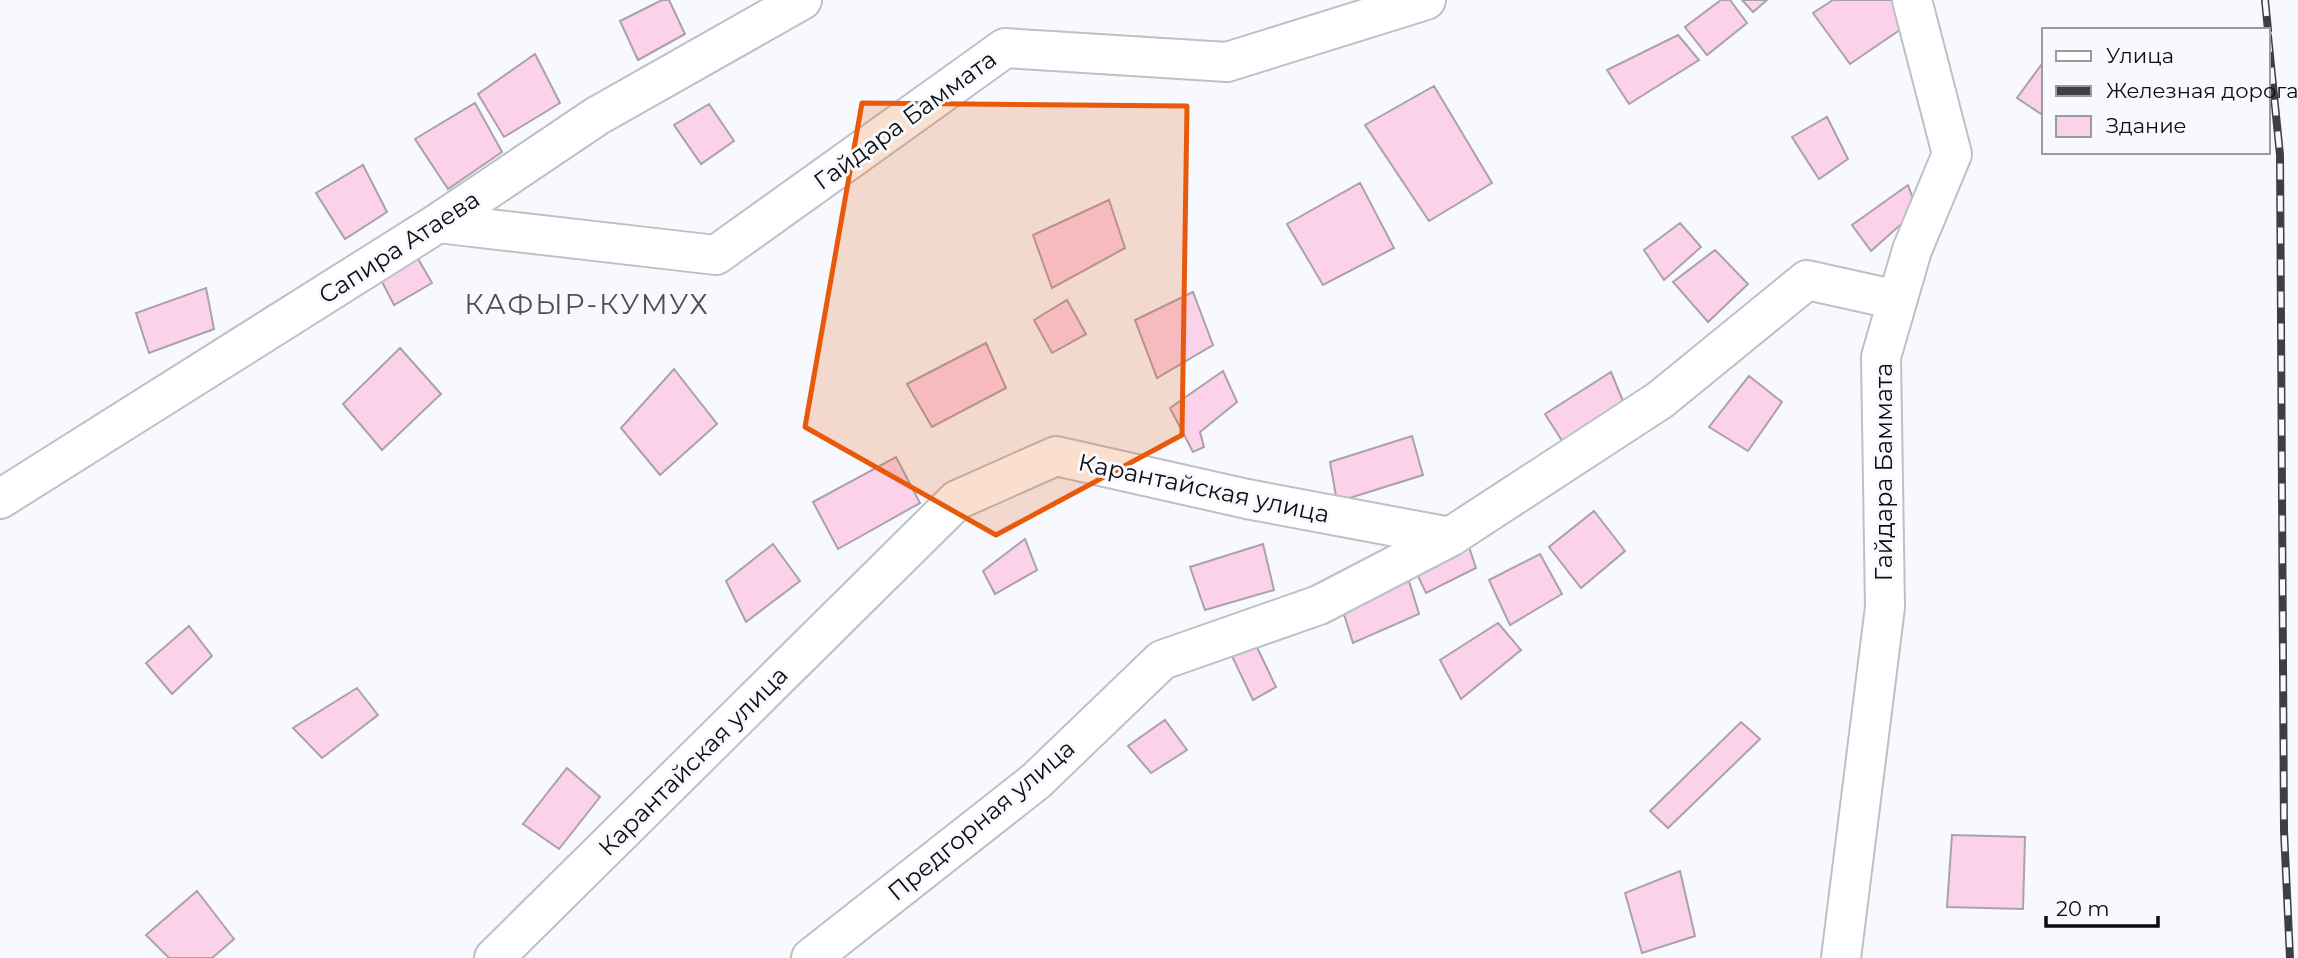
<svg xmlns="http://www.w3.org/2000/svg" width="2298" height="958" font-family="Montserrat,sans-serif">
	<rect width="100%" height="100%" fill="#f7f9fe"/>
	<path fill="#fcd2eb" stroke="#aaa2a7" stroke-width="2" d="M662,0H669L685,34L638,60L620,21Z
		M1721,0H1730L1747,23L1707,55L1685,27Z
		M1742,0H1767L1753,12Z
		M1833,0H1895L1910,23L1850,64L1813,13Z
		M1678,35L1699,60L1629,104L1607,70Z
		M535,54L560,103L504,137L478,94Z
		M2044,61V116L2017,98Z
		M1434,86L1492,183L1429,221L1365,125Z
		M475,103L502,152L448,189L415,139Z
		M709,104L734,141L701,164L674,125Z
		M1827,117L1848,159L1819,179L1792,137Z
		M363,165L387,212L345,239L316,193Z
		M1360,183L1394,248L1323,285L1287,224Z
		M1908,185L1917,210L1871,251L1852,225Z
		M1109,200L1125,248L1052,288L1033,235Z
		M1680,223L1701,247L1664,280L1644,250Z
		M1715,250L1748,284L1708,322L1673,282Z
		M417,257L432,283L394,305L380,278Z
		M206,288L214,329L149,353L136,313Z
		M1193,292L1213,345L1157,378L1135,320Z
		M1067,300L1086,334L1052,353L1034,320Z
		M986,343L1006,388L932,427L907,384Z
		M400,348L441,394L382,450L343,404Z
		M674,369L717,424L660,475L621,428Z
		M1223,371L1237,402L1200,432L1204,447L1193,452L1170,408Z
		M1611,372L1625,406L1566,447L1545,414Z
		M1749,376L1782,402L1748,451L1709,427Z
		M1412,436L1423,475L1337,502L1330,462Z
		M896,457L920,503L838,549L813,502Z
		M1594,511L1625,551L1581,588L1549,547Z
		M1025,539L1037,570L995,594L983,571Z
		M1467,541L1476,568L1426,593L1415,570Z
		M773,544L800,581L746,622L726,581Z
		M1263,544L1274,590L1205,610L1190,567Z
		M1540,554L1562,594L1510,625L1489,580Z
		M1409,581L1419,614L1353,643L1342,608Z
		M1498,623L1521,650L1461,699L1440,660Z
		M189,626L212,656L172,694L146,663Z
		M1254,641L1276,687L1253,700L1230,652Z
		M357,688L378,715L322,758L293,728Z
		M1165,720L1187,750L1151,773L1128,746Z
		M1741,722L1760,739L1668,828L1650,811Z
		M567,768L600,797L559,849L523,824Z
		M1952,835L2025,837L2023,909L1947,907Z
		M1680,871L1695,936L1642,953L1625,893Z
		M197,891L234,939L212,958H169L146,935Z"/>
	<g fill="none" stroke-linecap="round" stroke-linejoin="round">
		<g stroke="#bcc1c8" stroke-width="42">
			<path id="street" d="M438,223L716,255L1005,48L1227,62L1426,0
				M0,499L438,223L597,116L802,0
				M494,958L957,500L1056,456L1247,499L1450,537L1660,400L1807,280L1897,300
				M811,958L1036,781L1162,660L1319,605L1450,537
				M1841,958L1885,607L1881,357L1912,250L1952,154L1912,0"/>
		</g>
		<use href="#street" stroke="#fff" stroke-width="38"/>
		<g stroke="#3d3f42" stroke-width="8">
			<path id="rail" d="M2265,0L2268,30
				M2268,36L2280,155L2284,831L2290,958"/>
		</g>
		<use href="#rail" stroke="#f7f9fe" stroke-width="5" stroke-dasharray="16" stroke-linecap="butt"/>
	</g>
	<path fill="#e8590c" fill-opacity="0.2" stroke="#e8590c" stroke-width="5" stroke-linejoin="round" d="M862,103L1187,106L1182,435L996,535L805,427Z"/>
	<g text-anchor="middle" dominant-baseline="central" stroke-width="6" stroke-linejoin="round" paint-order="stroke">
		<g font-size="24" fill="#0b0d0f" stroke="#f7f9fe">
			<text transform="translate(905 120) rotate(-36)">Гайдара Баммата</text>
			<text transform="translate(399 247) rotate(-33)">Сапира Атаева</text>
			<text transform="translate(1883 472) rotate(-90)">Гайдара Баммата</text>
			<text transform="translate(1204 488) rotate(12)">Карантайская улица</text>
			<text transform="translate(693 761) rotate(-45)">Карантайская улица</text>
			<text transform="translate(981 820) rotate(-40)">Предгорная улица</text>
		</g>
		<g font-size="28" letter-spacing="2" fill="#4c5056" stroke="#f7f9fe">
			<text x="587" y="304">КАФЫР-КУМУХ</text>
		</g>
	</g>
	<rect x="2042" y="28" width="228" height="126" fill="#f7f9fe" stroke="#999b9e" stroke-width="2"/>
	<rect x="2056" y="51" width="35" height="10" fill="#ffffff" stroke="#999b9e" stroke-width="2"/>
	<text x="2106" y="63" font-size="21" fill="#0b0d0f">Улица</text>
	<rect x="2056" y="86" width="35" height="10" fill="#3d3f42" stroke="#999b9e" stroke-width="2"/>
	<text x="2106" y="98" font-size="21" fill="#0b0d0f">Железная дорога</text>
	<rect x="2056" y="116" width="35" height="21" fill="#fcd2eb" stroke="#999b9e" stroke-width="2"/>
	<text x="2106" y="133" font-size="21" fill="#0b0d0f">Здание</text>
	<path d="M2046 916v10h112v-10" fill="none" stroke="#0b0d0f" stroke-width="3.5"/>
	<text x="2056" y="916" font-size="21" fill="#0b0d0f" stroke="#f7f9fe" stroke-width="5" paint-order="stroke">20 m</text>
</svg>
